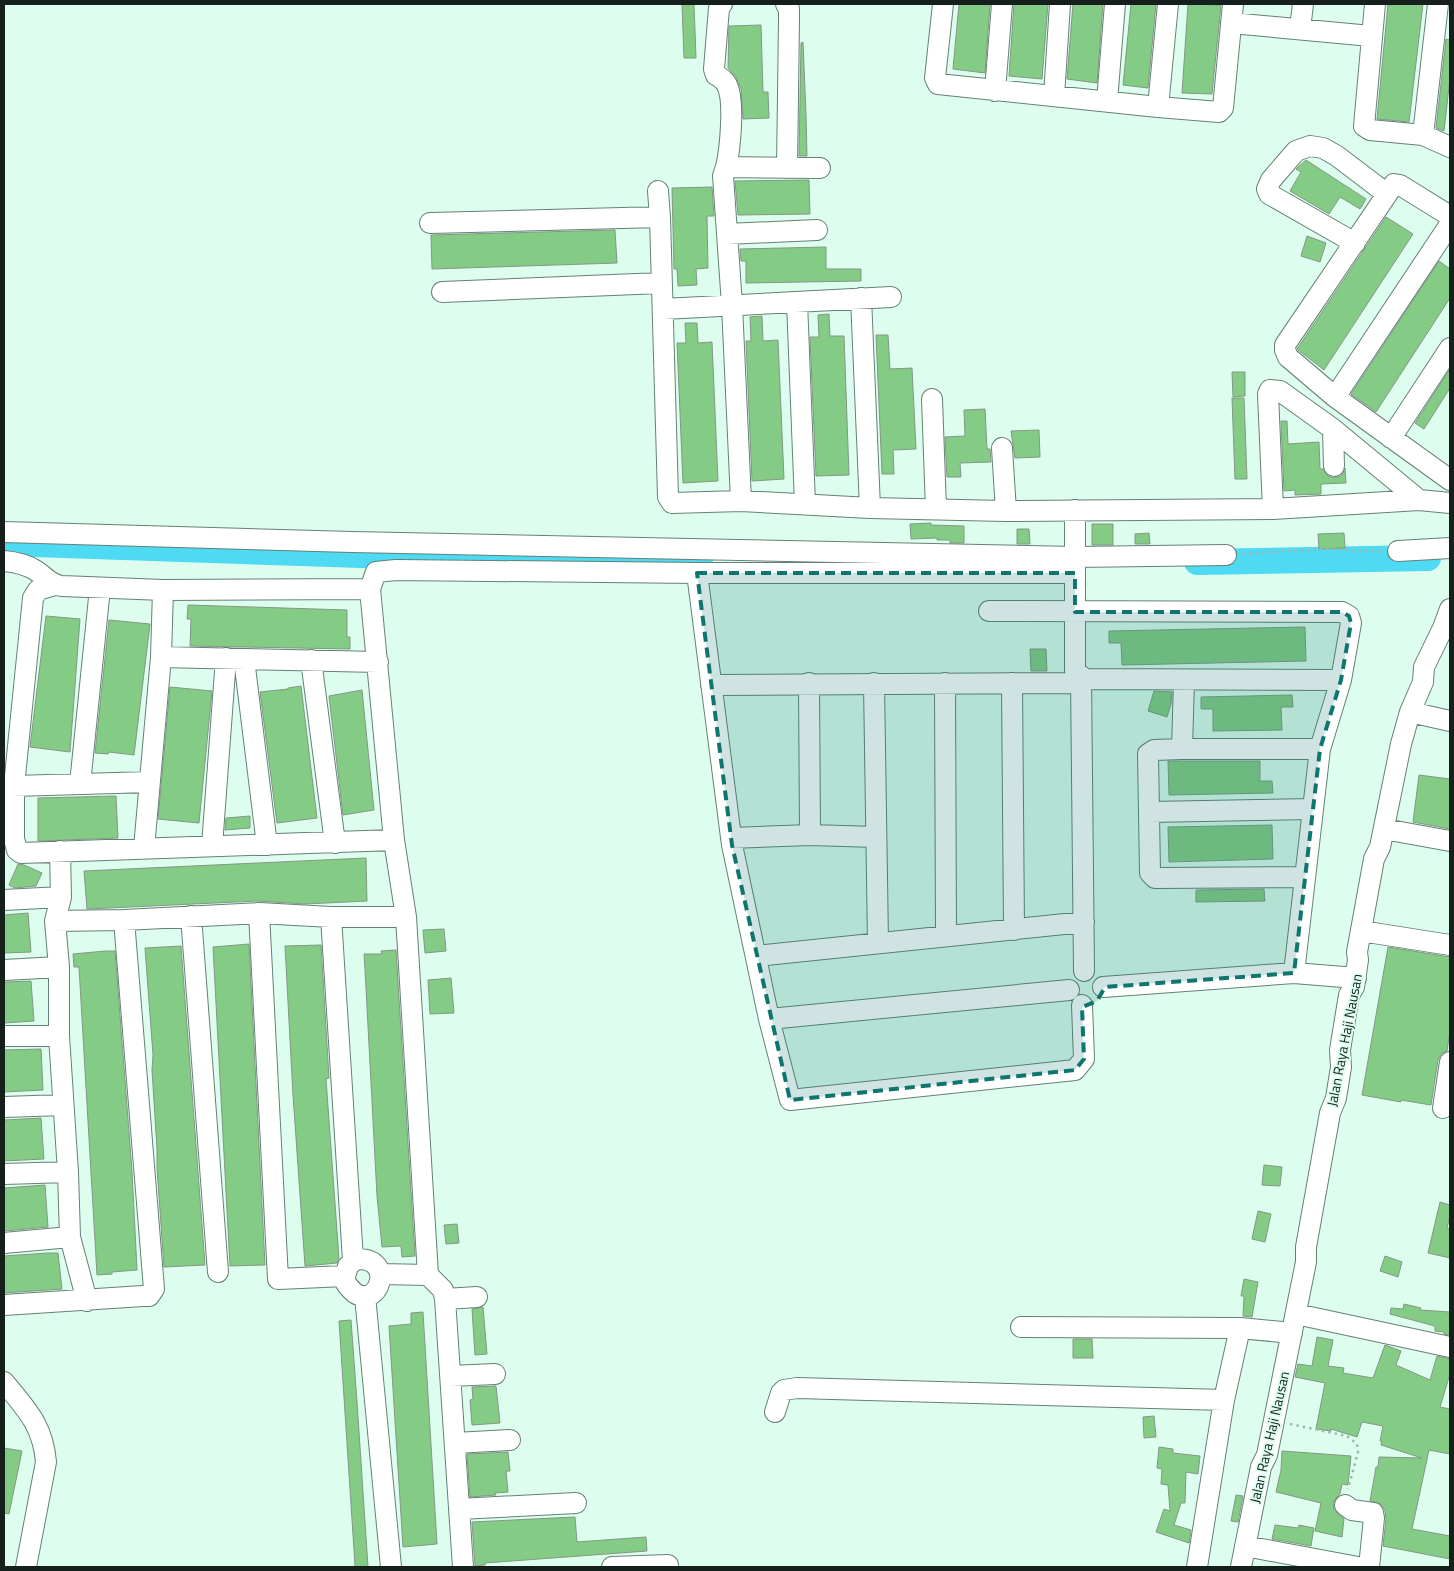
<svg xmlns="http://www.w3.org/2000/svg" width="1454" height="1571" font-family="'Titillium Web',sans-serif">
	<rect width="100%" height="100%" fill="#ddfdee"/>
	<g fill="none" stroke-linecap="round" stroke-linejoin="round">
		<path stroke="#4ddaf2" stroke-width="26" d="M4,543L391,556L700,559
			M1197,562L1428,558"/>
	</g>
	<path fill="#84cb85" stroke="#839883" d="M682,4H694L696,58H684Z
		M959,4H990L985,73L953,69Z
		M1014,4H1048L1042,79L1009,76Z
		M1073,4H1103L1097,83L1067,79Z
		M1131,4H1156L1148,88L1123,85Z
		M1188,4L1221,5L1212,94L1182,93Z
		M1388,4H1423L1409,122L1377,119Z
		M761,25L763,92H768L769,118L743,119L741,89L736,77L728,68L729,26Z
		M1446,39L1450,40V78L1444,131L1436,128Z
		M803,42L806,115L807,156H799L801,43Z
		M1306,160L1366,199L1360,209L1340,197L1329,214L1290,191L1301,172L1296,169Z
		M809,180L810,214L738,215L735,181Z
		M712,187L714,216H707L708,268L696,269L697,285L678,286L677,269H674L672,188Z
		M1386,217L1413,234L1324,370L1297,349Z
		M615,230L617,263L432,269L431,235Z
		M1307,236L1326,243L1320,262L1301,256Z
		M826,247V269H861V281L746,283V261H741L740,249Z
		M1439,261L1450,269V298L1376,412L1351,394Z
		M829,314L830,336H844L849,475L816,476L810,337H819L818,315Z
		M762,316L763,341L778,340L784,479L752,481L746,341H751L750,317Z
		M685,323H697L698,343L712,342L718,481L683,483L677,343H686Z
		M876,335H888L890,369L912,368L916,449L893,450L894,474H882Z
		M1450,369V388L1424,429L1415,423Z
		M1232,372H1245V396L1233,397Z
		M1232,398H1244L1247,479H1235Z
		M985,409L987,449H990L991,462L960,463L961,477H947L945,437L965,436L964,410Z
		M1281,421H1287L1288,444L1319,442L1320,469H1323L1328,476L1334,478L1341,476L1345,468L1346,483L1321,484V494L1295,495V490L1284,491Z
		M1039,430L1040,457L1015,458L1011,431Z
		M931,523V525L964,526V543H950V540H937V538L911,539L910,524Z
		M1092,524H1113V545H1092Z
		M1017,529H1029L1030,544H1017Z
		M1149,533L1150,544H1135V534Z
		M1344,533L1345,548L1319,549L1318,534Z
		M188,605L347,610V637H350V649L190,646L191,619H187Z
		M46,616L80,619L70,752L30,747Z
		M109,620L150,624L134,755L109,752L108,754L95,753Z
		M1305,627L1306,661L1122,665L1121,643H1109V631Z
		M1030,649H1046L1047,671H1031Z
		M301,686L317,818L277,823L260,692L288,689V688Z
		M170,687L212,691L199,823L158,819Z
		M362,690L374,810L343,815L329,696Z
		M1154,691L1172,692L1171,704L1167,717L1148,711Z
		M1292,695L1293,707H1281L1282,730L1213,731V709H1201V697Z
		M1168,761H1260V781H1272L1273,793L1169,795Z
		M1419,775L1450,779V829L1413,822Z
		M116,796L118,838L38,841V798Z
		M250,816V828L225,830L226,818Z
		M1272,825L1273,859L1169,862L1168,827Z
		M366,858L367,901L305,904L258,901L87,909L84,871Z
		M18,864L24,865L42,873L36,886L15,888L9,885Z
		M1264,889L1265,901L1196,902V890Z
		M28,913L31,952L4,953V915Z
		M444,929L446,951L425,953L423,930Z
		M249,944L265,1265L230,1266L213,947Z
		M321,945L329,1078L326,1079L339,1259L337,1263L305,1266L293,1095L285,946Z
		M181,946L205,1265L164,1267L157,1168V1149L152,1070L153,1055L145,948Z
		M1388,947L1450,957V1032L1447,1051L1441,1054L1438,1060L1431,1105L1401,1100V1102L1362,1095Z
		M396,950L415,1256L402,1257L401,1246L382,1247L377,1196L365,969L364,954H382L381,951Z
		M105,951H115L132,1171L137,1270L112,1272V1274L97,1275L79,967H74L73,954Z
		M451,978L454,1013L430,1014L428,980Z
		M31,981L34,1021L4,1023V982Z
		M41,1049L43,1090L4,1092V1050Z
		M41,1118L44,1159L4,1161V1120Z
		M1264,1165L1282,1167L1280,1186L1262,1185Z
		M45,1185L48,1227L4,1231V1188Z
		M1440,1202L1450,1205V1216L1447,1228L1450,1229V1258L1428,1253Z
		M1258,1211L1271,1214L1265,1242L1252,1239Z
		M457,1224L459,1243L446,1244L444,1225Z
		M48,1253H58L62,1289L4,1293V1256Z
		M1385,1256L1402,1262L1398,1277L1380,1271Z
		M1244,1279L1258,1282L1252,1317L1243,1316L1244,1296H1241Z
		M1404,1304L1421,1308L1420,1310L1450,1312V1335L1444,1334V1332L1435,1331V1326L1390,1314L1391,1308L1403,1309Z
		M483,1307L487,1354L475,1355L472,1309Z
		M423,1312L437,1544L403,1547L389,1326L411,1324V1313Z
		M351,1320L357,1402L368,1567H355V1565L339,1321Z
		M1317,1337L1333,1340L1328,1366L1344,1368L1343,1373L1373,1378L1385,1345L1401,1351L1396,1365L1430,1380L1437,1356L1450,1359V1374L1440,1407L1450,1409V1454L1429,1450L1412,1529L1450,1536V1559L1383,1546L1386,1519L1385,1511L1381,1504L1370,1501L1376,1467H1378L1379,1457L1422,1458L1381,1445L1382,1441H1380L1383,1426L1362,1422L1357,1437L1331,1429V1431L1316,1429L1325,1383L1295,1377L1298,1364L1312,1366Z
		M1073,1339H1092L1093,1358H1073Z
		M496,1386L500,1423L472,1425L470,1400L473,1399L472,1387Z
		M1154,1416L1156,1437L1144,1438L1143,1417Z
		M1159,1447L1173,1449V1453L1200,1456L1198,1474L1186,1472L1185,1503H1181L1174,1525L1191,1530L1189,1543L1156,1532L1164,1509L1170,1511L1168,1485L1161,1484L1162,1469L1157,1468Z
		M4,1448L22,1451L9,1514L4,1513Z
		M1282,1451L1351,1456L1348,1485L1342,1484L1340,1494L1336,1498L1333,1503L1334,1510L1344,1519L1342,1537L1315,1531L1321,1503L1276,1492L1281,1470Z
		M508,1452L510,1471H506L508,1492L495,1493L496,1495L470,1497L467,1454Z
		M1236,1495L1243,1496L1238,1522L1231,1521Z
		M575,1517L577,1542L646,1537L647,1551L485,1563V1565L475,1566L472,1522Z
		M1275,1525L1298,1528L1299,1525L1314,1528L1311,1546L1272,1539Z"/>
	<g fill="none" stroke-linecap="round" stroke-linejoin="round">
		<g stroke="#658175" stroke-width="22">
			<path id="minor" d="M722,4L719,8L714,69L716,75C720,77 725,81 727,85C735,101 730,150 726,167
				M786,4L789,9V20L787,168
				M943,4L935,78L938,84L1158,107L1219,112L1223,108L1233,4
				M1375,4L1364,126L1370,130L1423,135L1450,147
				M1231,23L1371,36
				M1300,29L1303,4
				M995,91L1002,4
				M1054,96L1060,4
				M1107,101L1115,4
				M1158,107L1168,4
				M1423,135L1438,4
				M658,191L660,217
				M1450,216L1400,185L1394,184L1285,345V350L1288,357L1335,397L1450,480
				M430,223L660,217L668,497L672,503L741,501L870,508L1006,511L1273,509L1419,500L1450,503
				M727,234L817,230
				M1355,243L1269,194L1267,189L1271,180L1296,151L1310,146L1323,148L1337,156L1387,194
				M442,292L661,283
				M861,298L870,508
				M797,302L805,504
				M663,309L891,297
				M1335,397L1450,224
				M932,399L936,509
				M1333,429L1334,466
				M1391,438L1450,348
				M1002,448L1006,511
				M741,501L732,305L723,176L726,167L820,168
				M1273,509L1268,394L1270,390L1280,391L1333,429L1419,500
				M1075,510V671L1085,679L1341,680
				M4,532L352,542L1075,557L1226,555
				M1398,551L1450,548
				M4,561C15,562 25,564 35,570C45,576 50,585 62,586L163,590L370,589
				M697,573L732,845L769,1019L790,1100L1075,1070L1084,1059L1082,1005
				M55,585L38,590L33,598L14,786V839L17,850L21,853L394,840
				M989,611L1342,612L1349,616L1351,623L1341,680L1320,749L1294,973
				M161,657L378,662
				M244,659L267,845
				M311,660L335,843
				M1081,677L1084,971
				M809,683L810,835
				M874,683L878,943
				M945,683L946,936
				M1012,683L1014,930
				M711,685L1082,683
				M1410,712L1450,721
				M1182,749L1184,680
				M80,784L100,588
				M14,786L149,782
				M1149,812L1312,809
				M1384,829L1450,841
				M731,838L810,835L876,837
				M212,846L226,658
				M144,848L161,657L163,590
				M60,851L61,897L55,921L59,967V1036L68,1172L70,1237L87,1301
				M1305,877L1155,878L1150,873L1148,754L1154,750L1182,749H1320
				M4,900L61,897
				M259,913L278,1279L345,1276
				M191,916L218,1272
				M331,917L353,1260
				M55,921L124,920L259,913L331,917H406
				M1361,931L1450,945
				M756,956L1084,922
				M4,970L59,967
				M1103,987L1294,973L1356,978
				M769,1019L1069,990
				M4,1036H59
				M4,1107L63,1105
				M1443,1108L1450,1062
				M4,1174L68,1172
				M4,1243L70,1237
				M356,1259C403,1257 372,1327 344,1280L348,1266Z
				M381,1274L428,1275
				M365,1296L391,1567
				M445,1299L477,1297
				M4,1305L143,1296H149L154,1289L124,920
				M1296,1314L1450,1347
				M1021,1327L1240,1328
				M451,1376L495,1374
				M4,1382C26,1409 43,1425 46,1462L26,1567
				M775,1412L781,1393L784,1390L797,1388L1224,1400
				M455,1443L510,1440
				M1345,1505L1352,1510L1373,1513L1374,1518L1369,1567
				M459,1509L576,1503
				M1245,1546L1358,1567
				M463,1567L445,1299L443,1290L428,1275L406,917L394,840L370,589L376,572L396,570L697,573H1075
				M612,1567L668,1565
				M1197,1567L1224,1400L1240,1328L1292,1333
				M1241,1567L1261,1467L1267,1455L1306,1262V1247L1330,1113L1336,1098L1341,1067L1340,1050L1349,995L1354,987L1358,960L1357,952L1374,859L1380,847L1401,744L1410,712L1423,682L1424,667L1443,628L1450,609"/>
		</g>
		<path stroke="#9eb8ac" stroke-width="2.5" stroke-dasharray="2.5 4" stroke-linecap="butt" d="M1242,554L1319,549L1381,551
			M1290,1424L1347,1436L1357,1444L1358,1452L1348,1489"/>
		<use href="#minor" stroke="#fff" stroke-width="20"/>
	</g>
	<path fill="#0f766e" fill-opacity="0.2" stroke="#0f766e" stroke-width="4" stroke-dasharray="10 6" stroke-linejoin="round" d="M697,573H1075V612H1342L1349,616L1351,623L1341,680L1320,749L1294,973L1105,987L1097,1001L1082,1007L1084,1059L1075,1070L790,1100L732,845Z"/>
	<g text-anchor="middle" dominant-baseline="central" stroke-width="4" stroke-linejoin="round" paint-order="stroke">
		<g font-size="14" fill="#15201c" stroke="#ddfdee">
			<text transform="translate(1344 1040) rotate(-79)">Jalan Raya Haji Nausan</text>
			<text transform="translate(1269 1437) rotate(-77)">Jalan Raya Haji Nausan</text>
		</g>
	</g>
	<rect width="1454" height="1571" fill="none" stroke="#15201c" stroke-width="10"/>
</svg>
